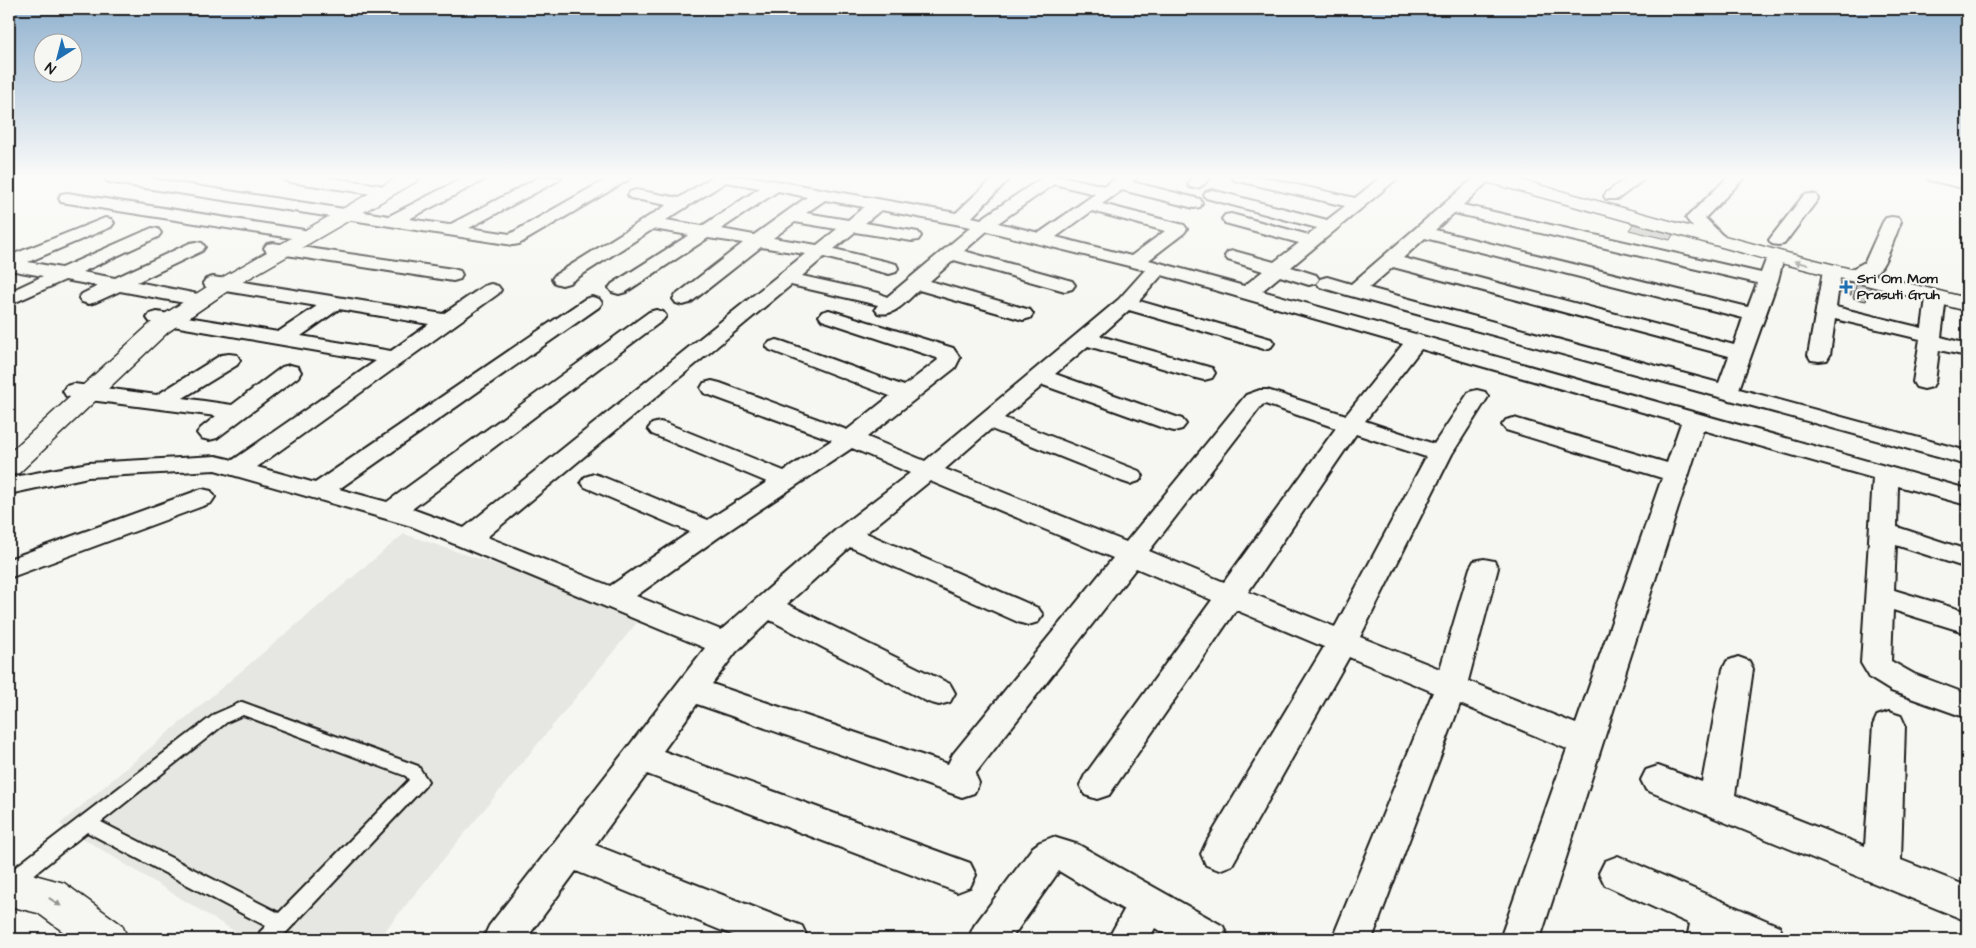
<svg xmlns="http://www.w3.org/2000/svg" width="1976" height="948" font-family="'Architects Daughter',sans-serif">
	<rect width="100%" height="100%" fill="#f6f6f2"/>
	<filter id="ink" filterUnits="userSpaceOnUse"><feTurbulence type="fractalNoise" baseFrequency=".02" numOctaves="2"/><feDisplacementMap in="SourceGraphic" scale="10" xChannelSelector="R" yChannelSelector="G"/><feConvolveMatrix kernelMatrix="1 2 1 2 8 2 1 2 1" color-interpolation-filters="sRGB"/></filter>
	<g filter="url(#ink)">
		<path fill="#e6e6e2" d="M404,534L644,614L378,939H247L60,824Z"/>
		<path fill="#c0c0bd" stroke="#1c1c1c" d="M1636,220L1676,229L1670,240L1629,230Z
			M1836,279L1853,283L1851,295L1833,291Z
			M1857,282L1871,285L1866,301L1853,298Z"/>
		<g fill="none" stroke-linecap="round" stroke-linejoin="round">
			<g stroke="#1c1c1c" stroke-width="4">
				<path id="lane" d="M242,702L418,766L428,781L425,786L280,939H257L260,932L266,926L87,832L16,889L9,891V872L215,714ZM243,715L406,776L409,780L279,913L101,822L227,722Z"/>
			</g>
			<g stroke="#1c1c1c" stroke-width="4">
				<path id="street" d="M139,177L389,216L465,177H486L484,180L409,219L449,225L540,177H561L559,180L469,228L510,234L610,177H630L628,180L519,244L513,245L113,183L107,181L105,178Z
					M282,177H325L379,185L385,187L387,190L385,193L379,195L290,182L284,180Z
					M712,177H753L956,213L994,177H1011L972,217L981,219L1043,177H1065L1105,186L1118,177H1137L1132,182L1200,199L1202,203L1200,207L1194,208L1122,190L1102,204L1184,225L1187,229L1184,233L1149,260L1244,286L1263,271L1228,260L1225,256L1228,252L1234,251L1274,262L1299,243L1225,223L1222,219L1225,215L1231,214L1309,235L1317,228L1206,198L1204,195L1206,192L1212,190L1327,220L1345,206L1234,180L1232,177H1262L1355,198L1381,177H1399L1291,267L1316,275L1319,279L1316,283L1309,285L1280,276L1262,291L1967,489V505L1898,486L1897,527L1967,550V568L1896,545L1894,590L1967,612V633L1893,610L1891,661L1914,674L1967,694V718L1891,691L1870,678L1861,663L1873,478L1703,430L1540,939H1500L1567,749L1460,704L1372,939H1332L1433,692L1349,657L1232,865L1219,870L1206,865L1201,854L1206,843L1324,647L1236,610L1109,795L1097,799L1085,795L1080,785L1085,775L1212,600L1136,568L975,774L979,783L974,793L962,797L697,704L663,751L970,863L976,875L970,887L957,892L647,774L595,845L802,926L808,939H742L576,871L526,939H483L489,926L705,648L411,526L215,470L88,477L9,494V478L88,463L216,456L233,460L376,361L150,322L147,318L150,314L157,312L278,332L317,306L213,289L206,287L203,283L206,279L213,277L443,314L484,286L491,284L498,286L501,290L498,294L257,467L315,483L585,299L592,297L599,299L602,303L599,307L339,489L387,502L649,312L656,310L663,312L666,316L663,320L412,509L464,528L805,254L761,247L690,303L683,305L676,303L673,299L676,295L743,243L708,238L626,292L619,294L612,292L609,288L612,284L689,235L653,229L569,283L562,285L555,283L552,279L555,275L667,205L630,198L628,195L630,192L636,190L679,198ZM726,182L760,188L702,226L666,220ZM1054,184L1095,194L1039,233L998,223ZM778,191L807,197L754,235L721,229ZM825,200L864,207L848,220L806,213ZM881,210L971,227L887,297L879,293L802,276L824,257L889,274L896,272L898,268L896,264L834,249L855,232L912,241L918,240L921,236L918,232L865,223ZM1092,211L1165,231L1131,256L1056,237ZM795,222L837,229L817,245L773,238ZM987,231L1145,270L1119,299L925,461L867,437L955,368L960,358L953,348L829,310L822,312L819,316L822,320L937,358L938,360L904,386L784,342L777,340L770,342L766,346L770,350L890,396L847,430L720,383L712,381L704,383L701,388L704,393L832,440L784,471L668,424L660,422L652,424L648,429L652,434L767,482L708,520L603,477L594,474L585,477L581,482L585,487L690,532L610,586L487,537L791,285L878,305L875,309L878,313C895,317 907,300 919,290L1023,320L1030,318L1033,314L1030,310L930,281L954,260L1065,291L1072,289L1075,285L1072,281L964,251ZM1162,275L1403,344L1346,415L1267,390H1260L1246,395L1126,542L945,469L991,429L1121,481L1130,484L1139,481L1143,476L1139,471L1004,418L1043,385L1166,429L1174,431L1182,429L1186,424L1182,419L1055,374L1088,346L1196,378L1204,380L1212,378L1215,373L1212,368L1100,336L1129,310L1264,349L1271,347L1274,343L1271,339L1139,301ZM339,309L429,324L391,351L301,336ZM1421,349L1681,423L1667,463L1514,418L1506,420L1502,425L1506,430L1662,478L1576,724L1468,681L1498,568L1494,561L1484,559L1474,561L1470,568L1440,669L1360,637L1452,454L1488,397L1485,392L1477,390L1469,392L1434,444L1365,421ZM1265,404L1336,428L1224,582L1149,551L1262,405ZM1356,434L1426,457L1335,627L1248,592ZM852,448L910,473L837,529L721,630L636,596L719,537ZM930,481L1113,558L953,754L948,764L712,684L736,652L770,620L928,702L939,705L950,702L955,693L950,684L787,604L850,547L1018,622L1028,625L1038,622L1043,615L1038,608L866,533Z
					M1193,177H1210C1204,185 1200,190 1190,187L1188,184Z
					M1475,177H1493L1463,205L1761,273L1766,260L1773,258L1780,260L1782,264L1778,280L1739,389L1967,451V465L1347,295L1320,287L1317,283L1320,279L1327,277L1351,284ZM1454,213L1757,283L1748,307L1435,230ZM1425,238L1743,318L1734,345L1403,258ZM1393,267L1729,356L1719,383L1369,288Z
					M1628,177H1647L1618,199H1606L1604,196L1606,193Z
					M1728,177H1745L1705,218L1727,240L1724,244C1710,247 1694,230 1686,218Z
					M1927,177H1958L1967,179V189L1929,180Z
					M67,193L298,229L304,230L307,234L304,238L298,239L61,202L59,198L61,194Z
					M1810,194L1816,195L1818,199L1784,244L1778,245L1772,244L1769,240L1772,236L1804,195Z
					M1892,217L1898,218L1901,222C1895,236 1890,253 1882,266C1875,276 1857,283 1846,280L1844,276L1846,272L1865,262L1883,222L1886,218Z
					M105,218L111,219L114,223L111,227L28,262L61,268L152,228L158,229L161,233L158,237L82,272L115,278L190,243L196,242L202,243L205,247L202,251L137,282L208,296L211,300L208,304L201,306L120,291L96,302L89,304L82,302L79,298L82,294L98,286L65,280L9,305V292L43,276L9,270V256Z
					M273,243L453,269L460,271L462,275L460,279L453,281L267,252L264,248L267,244Z
					M1832,265L1839,267L1841,271L1836,307L1922,328L1926,298L1929,294L1936,292L1943,294L1946,298L1941,337L1967,344V356L1939,350L1935,382L1932,387L1924,389L1916,387L1913,382L1920,339L1835,319L1830,355L1827,360L1819,361L1811,360L1808,355L1823,271L1825,267Z
					M229,354L237,355L240,360L237,365L183,398L232,405L282,367L290,365L298,367L301,372L298,377L217,438L209,440L201,438L197,433L201,428L216,416L74,398L66,396L63,391L66,386L74,384L157,395L221,355Z
					M202,489L211,491L215,497L211,503L9,578V559Z
					M1738,657L1749,661L1753,669L1735,795L1865,846L1873,725L1877,716L1889,712L1901,716L1905,725L1901,860L1967,886V921L1646,790L1641,780L1646,770L1658,766L1702,782L1723,669L1727,661Z
					M1053,837L1079,845L1223,926L1229,939H1173L1155,928L1149,939H1108L1124,910L1059,871L1011,939H968L974,926L1033,847L1040,842Z
					M1618,856L1779,926L1785,939H1687L1690,924L1605,885L1599,873L1605,861Z"/>
			</g>
			<g stroke="#1c1c1c" stroke-width="3">
				<path id="secondary" d="M398,177H420L417,181L232,288L168,332L19,473L9,475V453L152,322L218,280Z
					M9,868L64,883L122,925L128,939H73L38,913L9,906Z"/>
			</g>
			<g stroke="#1c1c1c" stroke-width="3">
				<path id="primary" d="M1480,177H1510L1783,252L1967,298V311L1769,260L1483,181Z"/>
			</g>
			<use href="#lane" fill="#f6f6f2" fill-rule="evenodd"/>
			<use href="#street" fill="#f6f6f2" fill-rule="evenodd"/>
			<use href="#secondary" fill="#f6f6f2" fill-rule="evenodd"/>
			<use href="#primary" fill="#f6f6f2" fill-rule="evenodd"/>
		</g>
		<defs><path id="oneway-solid" d="M-6-.8H1V-3.2L6.5 0L1 3.2V.8H-6Z" transform="scale(1.25)"/></defs>
		<g fill="#949492">
			<use href="#oneway-solid" transform="translate(1801 263) rotate(-166)"/>
			<use href="#oneway-solid" transform="translate(55 902) rotate(34)"/>
		</g>
	</g>
	<linearGradient id="sky" x2="0" y2="1"><stop stop-color="#90b1cf"/><stop offset="0.57" stop-color="#fbfbf9"/><stop offset="1" stop-color="#fbfbf9" stop-opacity="0"/></linearGradient>
	<rect width="1976" height="310" fill="url(#sky)"/>
	<path fill="#1f6fb2" stroke="#f6f6f2" stroke-width="2" d="M1843.5 279.5h5v5h5v5h-5v5h-5v-5h-5v-5h5z"/>
	<g text-anchor="middle" dominant-baseline="central" stroke-width="4.5" stroke-linejoin="round" paint-order="stroke">
		<g font-size="14" font-weight="bold" fill="#1c1c1c" stroke="#f6f6f2" text-anchor="start">
			<text x="1857" y="279">Sri Om Mom<tspan x="1857" dy="16">Prasuti Gruh</tspan></text>
		</g>
	</g>
	<rect width="1976" height="948" fill="none" stroke="#f6f6f2" stroke-width="30"/>
	<rect x="15" y="15" width="1946" height="918" fill="none" stroke="#1c1c1c" stroke-width="2" filter="url(#ink)"/>
	<g transform="translate(58 58) rotate(216)"><circle r="24" fill="#f6f6f2" stroke="#9f9f9c"/>
	<path d="M0-4L9 19L0 12L-9 19Z" fill="#1f6fb2"/>
	<text y="-8" font-size="14" font-weight="bold" text-anchor="middle" fill="#1c1c1c">N</text>
	</g>
</svg>
